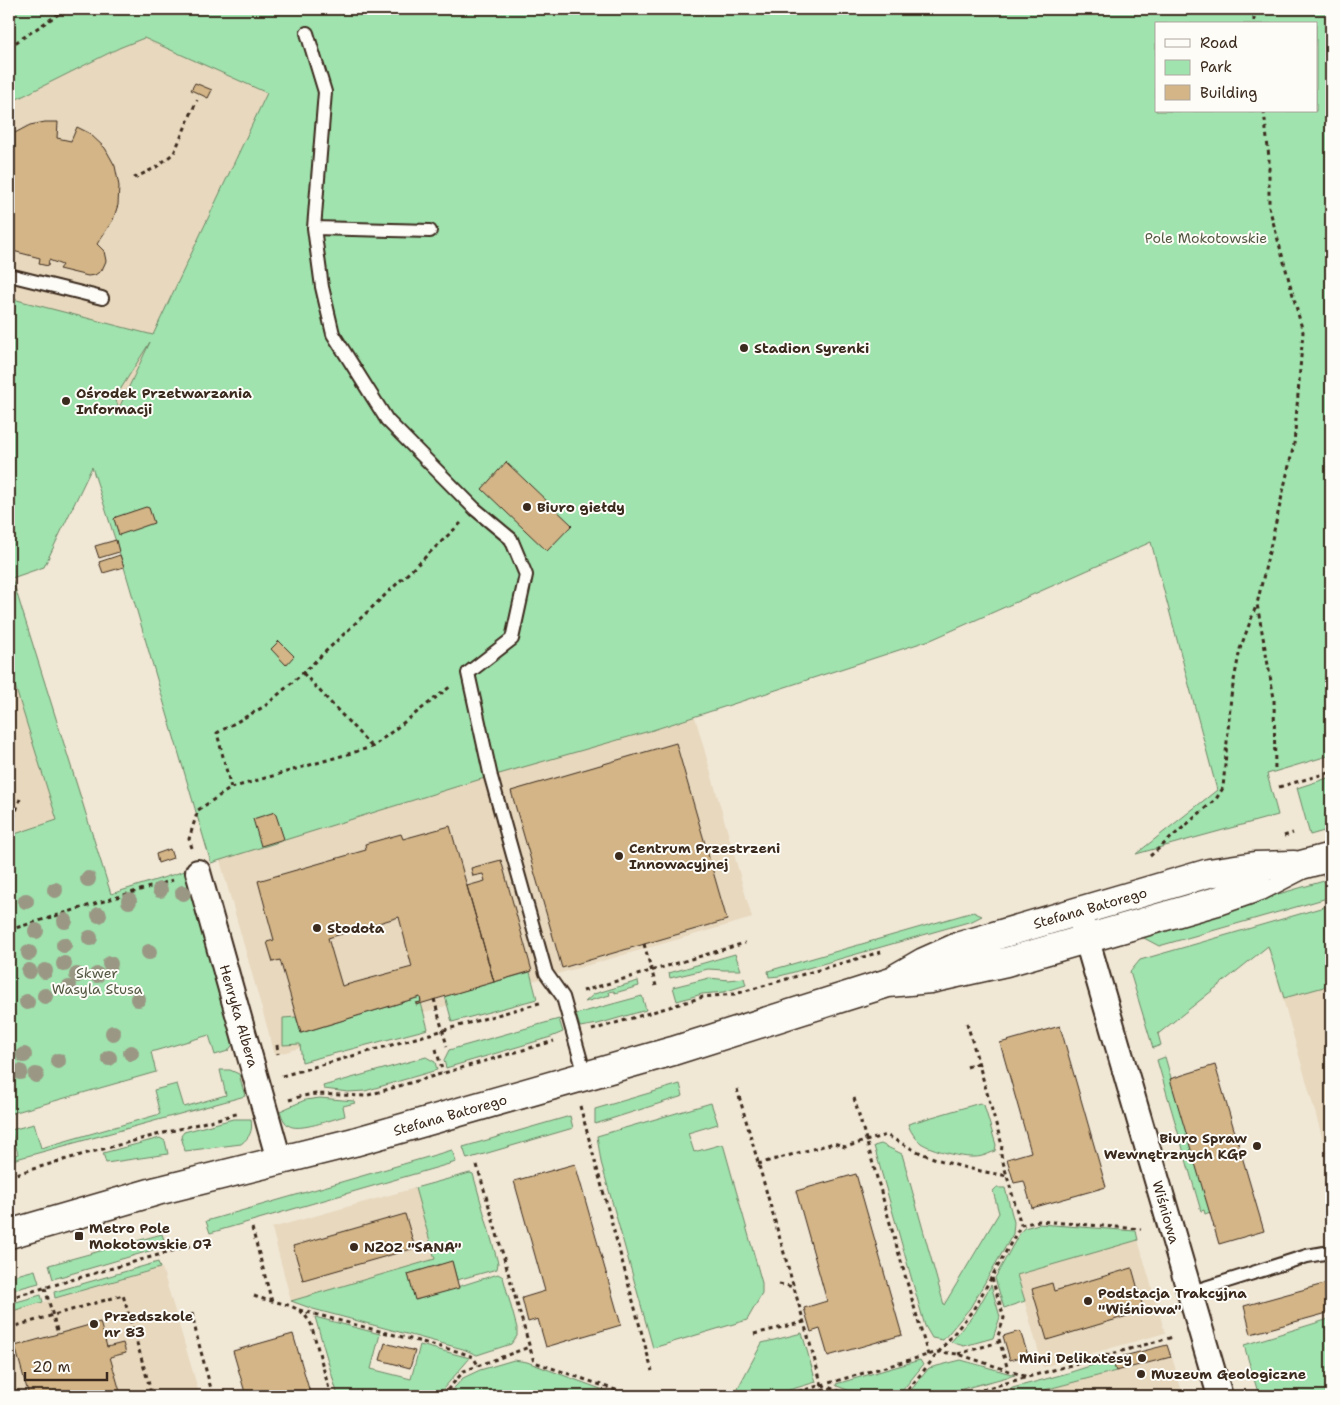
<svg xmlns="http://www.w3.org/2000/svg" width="1340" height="1405" font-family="'Shantell Sans',sans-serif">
	<rect width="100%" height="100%" fill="#f0e7d5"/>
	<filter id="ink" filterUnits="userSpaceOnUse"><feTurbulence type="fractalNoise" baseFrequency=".02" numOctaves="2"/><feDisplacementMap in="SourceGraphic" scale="10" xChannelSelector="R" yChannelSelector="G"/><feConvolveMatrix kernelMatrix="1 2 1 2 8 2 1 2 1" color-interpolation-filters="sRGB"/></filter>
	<g filter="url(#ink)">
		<path fill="#e7d8be" d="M144,38L267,93L44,567L12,578L86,811L9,836V103L119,48Z
			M695,717L752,918L275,1055L220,860L211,863L193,800L653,730Z
			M1331,921V1168L1268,946Z
			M415,1188L436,1259L291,1301L272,1228Z
			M1138,1240L1165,1333L1043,1367L1017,1275Z
			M162,1268L200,1396H9V1312Z
			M1172,1357L1183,1396H1022Z"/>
		<path fill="#a0e3ae" stroke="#6e8666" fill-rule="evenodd" d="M9,9H1331V755L1267,774L1278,815L1136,854L1217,790L1151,542L933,639L653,730L478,780L211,863L124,567L92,467L44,567L12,578L111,894L188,870L234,1043L228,1051L215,1055L209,1035L151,1052L156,1072L9,1114V836L57,820L9,667V298L153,335L267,93L144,38L119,48L9,103ZM1156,24H1316V111H1156ZM150,342L119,408L115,398Z
			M1331,777V829L1310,835L1297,788Z
			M1331,879V897L1159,946L1142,937V933Z
			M1331,905V985L1284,998L1268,946L1158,1034L1161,1045L1153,1048L1130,972L1140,960Z
			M973,912L982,916L972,921L780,976L769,977L768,971Z
			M735,954L741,970H724L708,969L670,978L669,973Z
			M530,972L537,999L452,1022L445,996Z
			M709,978L729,980L744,978L746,985L724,992L702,994L677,1001L673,987Z
			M638,981L639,986L615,993L614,991L609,992L610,995L585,1002L594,994Z
			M642,996L646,1010L598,1024L580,1027L576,1014Z
			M420,997L421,1002L416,1003V1004L421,1003L428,1029L302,1062L300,1044L283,1045V1018L296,1017L301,1033Z
			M559,1019L563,1032L551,1037L446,1068L444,1060L449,1050Z
			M426,1057L435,1062L437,1070L365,1091L348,1092L324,1089L323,1086Z
			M1165,1057L1210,1212L1205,1214L1204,1210L1201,1211L1157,1060Z
			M220,1070H230L239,1074L245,1096L9,1161V1157L18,1154L11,1130L34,1124L41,1148L160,1114L154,1090L177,1084L184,1107L226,1095Z
			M680,1084L683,1096L595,1124V1109Z
			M320,1098L354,1101L355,1103L343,1106L345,1116C332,1119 298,1133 288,1125C283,1121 282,1116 280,1111L305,1100Z
			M711,1103L718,1124L688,1133L694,1152L723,1144L762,1283V1294L747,1320L653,1348L601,1162L597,1136Z
			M980,1103L984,1105L996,1145L995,1151C988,1154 982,1157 975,1157C963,1158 931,1150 921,1143C915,1138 910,1131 908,1124Z
			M570,1116L573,1128L467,1159L463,1147Z
			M233,1119H251C253,1131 250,1137 241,1144L185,1151L181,1136L184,1132Z
			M160,1138L165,1141L168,1154L106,1163L103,1153Z
			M881,1144L902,1154L944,1305L999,1213L993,1191L996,1188H1005L1014,1222L1013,1234L970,1308L943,1340L932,1338L925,1326L874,1146Z
			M452,1150L456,1162L210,1233L206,1221Z
			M470,1173L473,1174L498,1263L497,1269L457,1280L452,1262L408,1274L416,1300L498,1274L503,1277L517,1328V1336L511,1344L477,1355L463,1349L313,1309L291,1301L435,1259L415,1188Z
			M1039,1224L1136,1231L1138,1240L1017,1275L1025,1301L1004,1308L995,1278L1019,1234L1024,1228Z
			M162,1234L165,1243L163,1247L53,1279L49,1265Z
			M158,1262L160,1268L55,1298L54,1292Z
			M35,1270L39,1283L9,1291V1277Z
			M991,1285L1000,1317L993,1338L964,1346L951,1342L975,1313Z
			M41,1295L43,1302L9,1312V1304Z
			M315,1317L380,1334L371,1369L411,1379L420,1345L470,1358L437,1396H338Z
			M1329,1319L1331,1328V1396H1259L1244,1345Z
			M802,1333L816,1382L769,1396H736L739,1386L762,1343Z
			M1112,1359L1116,1371L1022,1396H983L1068,1373Z
			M514,1360L527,1362L620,1396H447L463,1378L480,1370Z
			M920,1360L923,1365L898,1396H863L837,1386L836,1384Z
			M961,1360L1015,1375L936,1396H906L929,1368Z"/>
		<path fill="#d3b587" stroke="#3b2a1e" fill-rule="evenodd" d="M195,83L212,90L208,98L191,90Z
			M45,122H58L57,138L71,141L77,127L89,133L105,148L115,166L119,186L118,205L113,220L97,244L104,251L106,261L102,270L95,275L88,276L59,269L62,265L49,260L48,266L39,264L40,258L9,250V136L30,125Z
			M506,462L572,525L547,551L482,489Z
			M146,507L149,508L154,523L119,535L114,519L116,517Z
			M116,540L119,552L99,558L95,546Z
			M120,555L124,567L103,573L99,562Z
			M279,641L294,656L286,665L271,649Z
			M676,743L727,920L562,968L511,791Z
			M275,812L284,839L261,846L253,819Z
			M450,826L494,982L416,1005V1003L421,1002L420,997L301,1033L280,960L273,962L267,942L274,940L258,881L366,850L365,844L401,834L403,839ZM399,917L412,967L342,986L328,938Z
			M170,849L173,858L158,863L156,854Z
			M501,860L532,971L494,982L467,886L485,881L483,874L473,876L471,868Z
			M1060,1026L1106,1187L1032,1208L1024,1181L1014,1183L1007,1159L1031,1152L1000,1043Z
			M1215,1065L1264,1231L1219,1244L1170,1079Z
			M575,1164L621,1325L546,1347L538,1319L528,1322L522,1298L545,1291L514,1181Z
			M856,1174L902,1335L828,1356L820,1329L811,1332L804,1308L827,1301L796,1191Z
			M405,1214L415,1248L303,1280L293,1246Z
			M452,1261L459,1288L415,1300L408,1274Z
			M1132,1268L1144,1311L1047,1340L1032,1289L1052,1283L1054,1291Z
			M1331,1282V1312L1251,1334L1244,1306Z
			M100,1322L107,1347L123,1343L126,1353L110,1357L121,1395L29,1396L15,1346Z
			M1020,1331L1028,1355L1010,1360L1003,1336Z
			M293,1334L311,1396H246L233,1351Z
			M385,1343L415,1351L410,1368L380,1360Z
			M1167,1345L1171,1357L1116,1371L1112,1359Z"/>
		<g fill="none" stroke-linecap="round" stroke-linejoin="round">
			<g stroke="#3b2a1e" stroke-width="16">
				<path id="service" d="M307,33L325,92L314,228L322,287L333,334L387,420L475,509L511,539L526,575L512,639L468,673L491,777L546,973L563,997L585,1075
					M314,228L430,231
					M9,275L102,298
					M1189,1293L1307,1256L1324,1253L1331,1254"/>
			</g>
			<g stroke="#3b2a1e" stroke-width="28">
				<path id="minor" d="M198,872L279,1160
					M1081,920L1220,1396"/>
			</g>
			<g stroke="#3b2a1e" stroke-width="31">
				<path id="tertiary" d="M898,977L924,962L960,946L1209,873L1255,866L1294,865
					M9,1234L157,1191L354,1142L673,1051L888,983L930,979L1006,962L1217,901L1260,886L1301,865L1331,857"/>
			</g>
			<path stroke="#3b2a1e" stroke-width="3" stroke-dasharray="4 4" stroke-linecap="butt" d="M1254,9V24
				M9,47L66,9
				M1264,111L1269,158V207L1303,332L1294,444L1257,604L1274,698L1275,772
				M134,178L155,168L174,153L197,100
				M303,673L372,747
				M1279,787L1331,772
				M231,788L217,733L265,706L303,673L462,522
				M9,833L20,799
				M1284,836L1293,833
				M192,848L189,839L198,810L231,788L372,747L451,686
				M1150,856L1216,799L1223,788L1231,696L1240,649L1256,606
				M9,930L173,880
				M644,944L656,986
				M583,991L745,943
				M434,999L447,1046
				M967,1023L1002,1145L1001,1155L1021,1225
				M592,1030L703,997L735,994L884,951
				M277,1045L278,1054
				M436,1049L443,1073
				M967,1067L978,1063
				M282,1076L543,1002
				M737,1089L825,1396
				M854,1098L928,1355
				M289,1100L302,1096L316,1094L365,1096L554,1041
				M580,1106L652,1371
				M758,1164L834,1143L845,1147L886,1135C898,1141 909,1148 921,1153C949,1165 978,1171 1008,1176
				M477,1165L534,1362L633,1396
				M9,1176L84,1154L240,1113
				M252,1228L272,1302
				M992,1278L1004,1318L998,1336L1008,1370
				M779,1284L794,1287
				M45,1288L58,1334
				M254,1296C277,1305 297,1300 311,1324L331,1396
				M9,1298L203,1242
				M299,1310L460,1352L473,1357L478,1365
				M192,1313L197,1337L213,1396
				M9,1328L123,1295L150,1388V1396
				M754,1334L804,1322
				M958,1354L999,1342
				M822,1385L852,1396
				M442,1396L464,1371L529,1347
				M783,1396L938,1352L958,1354L1028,1377
				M903,1396L973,1310L1021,1225L1039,1221L1141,1229
				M959,1396L1173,1337"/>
			<use href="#service" stroke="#fdfcf7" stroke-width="12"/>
			<use href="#minor" stroke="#fdfcf7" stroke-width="24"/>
			<use href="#tertiary" stroke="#fdfcf7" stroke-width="28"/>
		</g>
		<g fill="#9a9884">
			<circle cx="88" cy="879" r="8"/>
			<circle cx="55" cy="890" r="8"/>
			<circle cx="160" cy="890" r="8"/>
			<circle cx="183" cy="893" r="8"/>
			<circle cx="26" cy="901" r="8"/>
			<circle cx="129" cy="901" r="8"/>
			<circle cx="99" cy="915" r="8"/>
			<circle cx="65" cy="921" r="8"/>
			<circle cx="36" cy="931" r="8"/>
			<circle cx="90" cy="938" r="8"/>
			<circle cx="64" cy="945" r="8"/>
			<circle cx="149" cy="952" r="8"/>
			<circle cx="29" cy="953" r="8"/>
			<circle cx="64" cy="964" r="8"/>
			<circle cx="110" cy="964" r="8"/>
			<circle cx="29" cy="971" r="8"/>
			<circle cx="45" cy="971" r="8"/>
			<circle cx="77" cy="975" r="8"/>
			<circle cx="97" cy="975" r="8"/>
			<circle cx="69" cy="988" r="8"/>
			<circle cx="45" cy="996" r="8"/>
			<circle cx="138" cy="999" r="8"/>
			<circle cx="27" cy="1002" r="8"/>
			<circle cx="113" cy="1033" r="8"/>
			<circle cx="131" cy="1053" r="8"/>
			<circle cx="24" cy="1055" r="8"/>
			<circle cx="109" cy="1058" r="8"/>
			<circle cx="58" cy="1061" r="8"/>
			<circle cx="20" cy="1072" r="8"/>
			<circle cx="36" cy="1075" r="8"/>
		</g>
	</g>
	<g fill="#3b2a1e" stroke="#fdfcf7" stroke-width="2">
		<circle cx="744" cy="348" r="5"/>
		<circle cx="66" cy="401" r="5"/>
		<circle cx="527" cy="507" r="5"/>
		<circle cx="619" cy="856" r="5"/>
		<circle cx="317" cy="928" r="5"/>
		<circle cx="1257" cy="1146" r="5"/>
		<rect x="74" y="1231" width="10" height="10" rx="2.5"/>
		<circle cx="354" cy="1247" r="5"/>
		<circle cx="1088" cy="1301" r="5"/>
		<circle cx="94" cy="1324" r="5"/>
		<circle cx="1142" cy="1358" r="5"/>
		<circle cx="1141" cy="1374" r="5"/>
	</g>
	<g text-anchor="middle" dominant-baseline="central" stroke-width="4" stroke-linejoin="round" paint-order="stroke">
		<g font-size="14" fill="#545842" stroke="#fdfcf7">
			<text x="1206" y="238">Pole Mokotowskie</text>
			<text x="97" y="973">Skwer<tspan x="97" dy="16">Wasyla Stusa</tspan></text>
		</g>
		<g font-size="14" font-weight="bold" fill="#3b2a1e" stroke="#fdfcf7" text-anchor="start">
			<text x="754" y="348">Stadion Syrenki</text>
			<text x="76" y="393">Ośrodek Przetwarzania<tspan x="76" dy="16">Informacji</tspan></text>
			<text x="537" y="507">Biuro giełdy</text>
			<text x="629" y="848">Centrum Przestrzeni<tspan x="629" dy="16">Innowacyjnej</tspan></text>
			<text x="327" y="928">Stodoła</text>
			<text x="1247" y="1138" text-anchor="end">Biuro Spraw<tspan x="1247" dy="16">Wewnętrznych KGP</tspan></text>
			<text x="89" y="1228">Metro Pole<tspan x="89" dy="16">Mokotowskie 07</tspan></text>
			<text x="364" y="1247">NZOZ "SANA"</text>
			<text x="1098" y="1293">Podstacja Trakcyjna<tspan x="1098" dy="16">"Wiśniowa"</tspan></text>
			<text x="104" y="1316">Przedszkole<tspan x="104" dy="16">nr 83</tspan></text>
			<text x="1132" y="1358" text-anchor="end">Mini Delikatesy</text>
			<text x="1151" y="1374">Muzeum Geologiczne</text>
		</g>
		<g font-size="14" fill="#3b2a1e" stroke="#fdfcf7">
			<text transform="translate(1090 908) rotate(-16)">Stefana Batorego</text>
			<text transform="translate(239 1016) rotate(74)">Henryka Albera</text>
			<text transform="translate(450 1115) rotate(-16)">Stefana Batorego</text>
			<text transform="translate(1166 1212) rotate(74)">Wiśniowa</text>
		</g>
	</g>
	<rect width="1340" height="1405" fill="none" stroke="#fdfcf7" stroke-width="30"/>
	<rect x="15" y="15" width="1310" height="1375" fill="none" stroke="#3b2a1e" stroke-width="2" filter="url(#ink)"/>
	<rect x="1155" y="22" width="162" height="90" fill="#fdfcf7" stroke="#afa8a0"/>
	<rect x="1165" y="39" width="25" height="8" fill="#fdfcf7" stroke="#afa8a0"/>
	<text x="1200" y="48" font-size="15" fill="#3b2a1e">Road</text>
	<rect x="1165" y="60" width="25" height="15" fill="#a0e3ae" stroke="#afa8a0"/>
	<text x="1200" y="72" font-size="15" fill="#3b2a1e">Park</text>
	<rect x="1165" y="85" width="25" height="15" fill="#d3b587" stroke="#afa8a0"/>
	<text x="1200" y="98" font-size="15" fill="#3b2a1e">Building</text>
	<path d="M25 1372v8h82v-8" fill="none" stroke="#3b2a1e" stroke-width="2.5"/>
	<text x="32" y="1372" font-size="15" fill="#3b2a1e" stroke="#fdfcf7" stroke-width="4" paint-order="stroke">20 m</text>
</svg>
